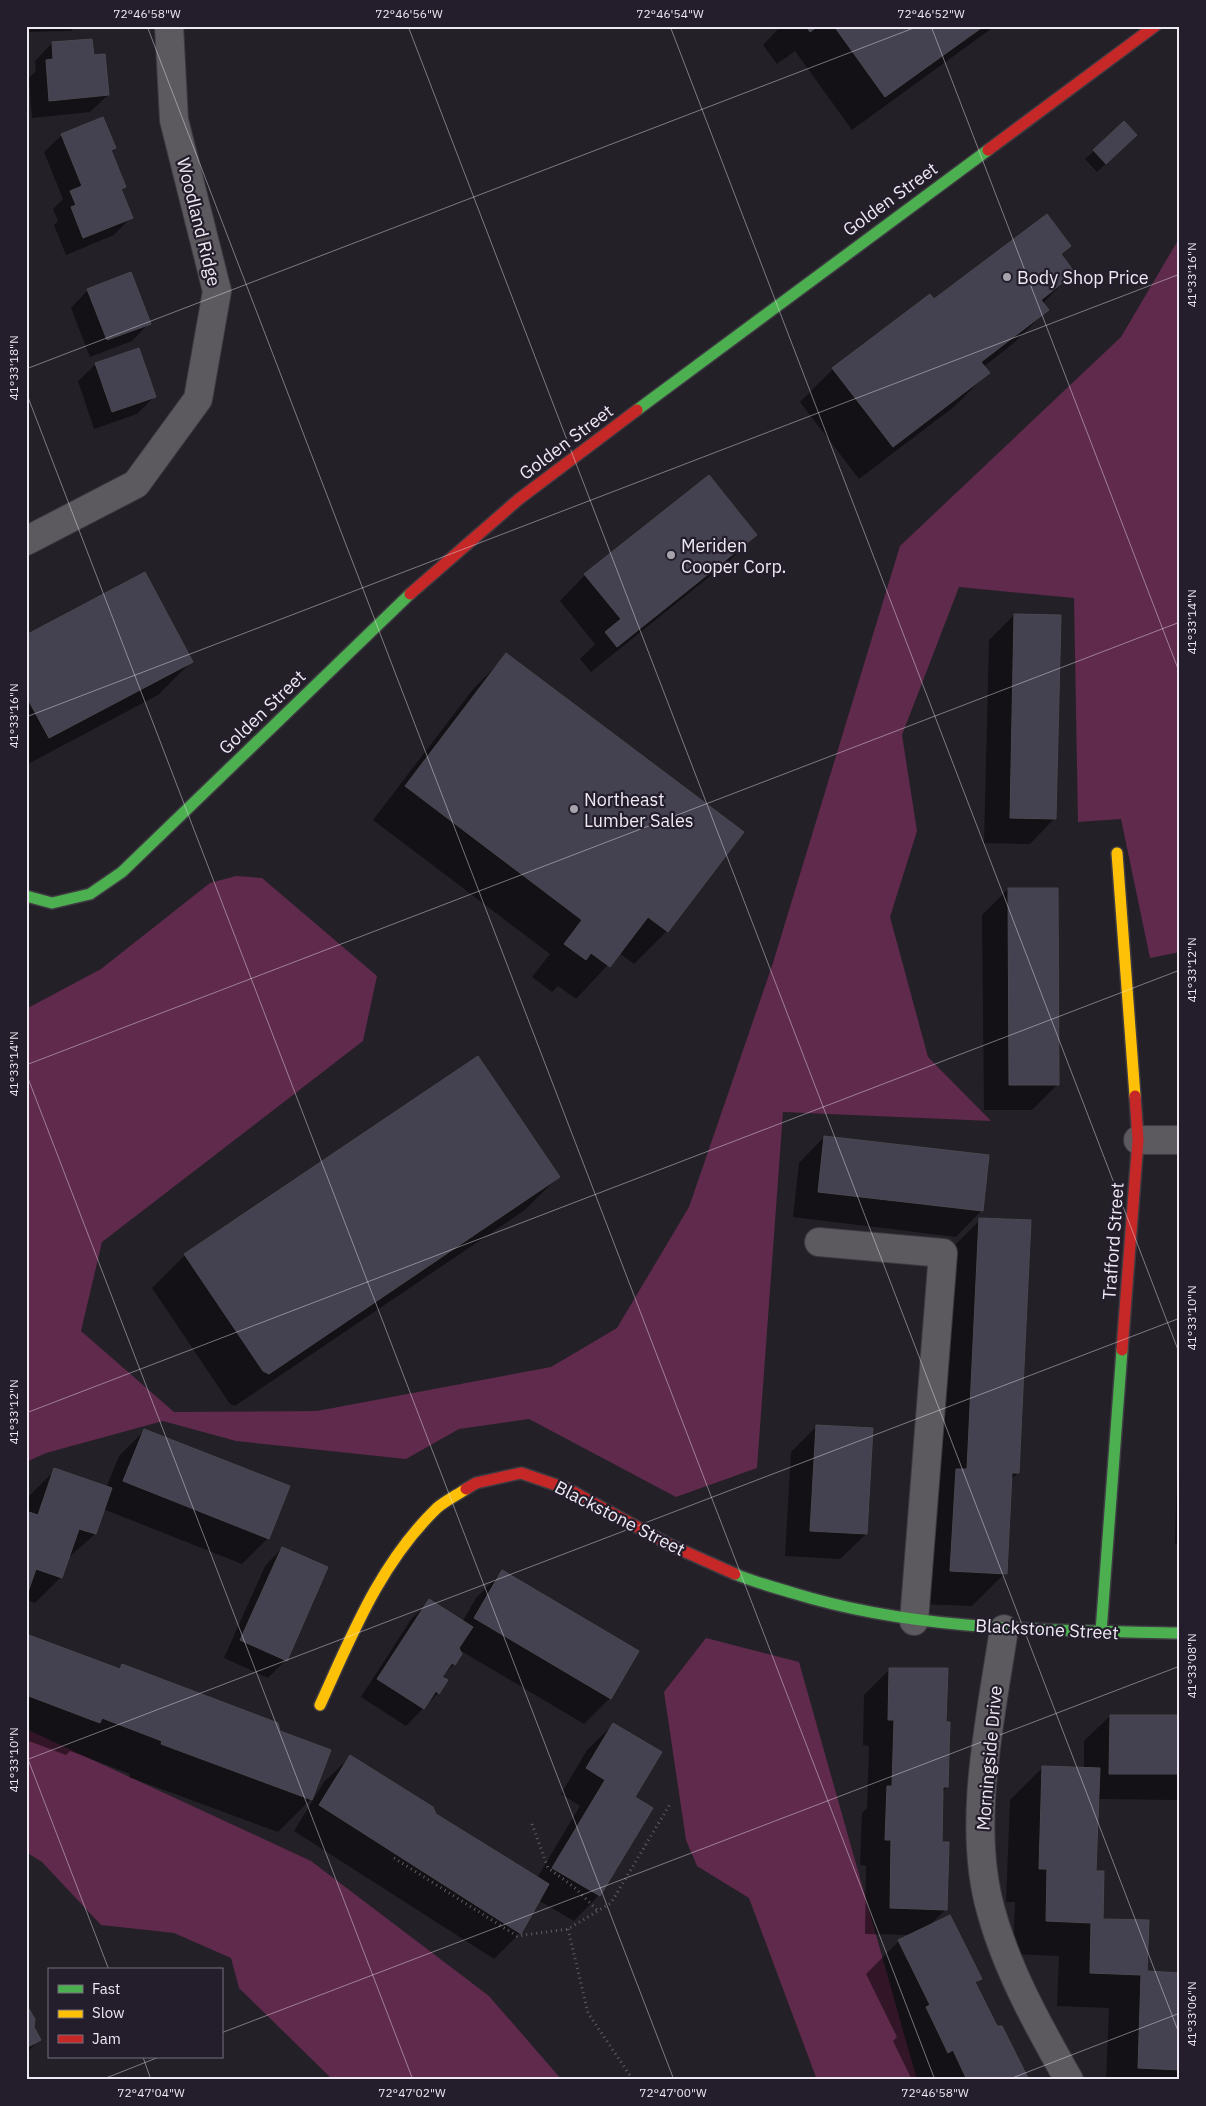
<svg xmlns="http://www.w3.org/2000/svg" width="1206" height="2106" font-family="'IBM Plex Sans',sans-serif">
	<rect width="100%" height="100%" fill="#242028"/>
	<path fill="#5f2a4b" d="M1180,237V952L1150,958L1121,819L1078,822L1074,598L959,587L902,735L917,831L890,917L928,1057L991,1121L783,1112L757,1468L676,1497L529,1419L459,1429L406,1459L236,1441L163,1421L46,1453L26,1462V1009L101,969L210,883L236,876L262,878L377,976L363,1041L102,1242L81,1331L174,1412L317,1411L551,1367L617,1328L689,1207L772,966L900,546L1121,337Z
		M706,1638L799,1662L917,2080H817L749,1898L697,1866L686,1840L664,1692Z
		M26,1729L311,1861L489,1996L562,2080H333L239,1988L231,1958L174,1933L101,1925L42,1862L26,1852Z"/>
	<path fill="#0007" d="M26,26H76L71,31L26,32Z
		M781,26H995L852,130L795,51L777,64L763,45Z
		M52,43L108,95L90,112L32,118L29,78L36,71L35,61Z
		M1124,123L1127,144L1097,172L1085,159Z
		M62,135L114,148L110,152L124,186L121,190L131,217L114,235L66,255L54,225L58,221L53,209L63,199L44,152Z
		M1070,246L1060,256L1073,273L1042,304L1047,310L1014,343L983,367L988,373L955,406L859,479L800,402L833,369L933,301Z
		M88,290L149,323L132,341L90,357L71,308Z
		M96,364L154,397L137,414L94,429L78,381Z
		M755,535L730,560L591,672L580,659L595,644L560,601L585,575Z
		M1014,615L1055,818L1030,844L984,843L989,640Z
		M26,636L191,662L158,695L26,765Z
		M507,655L667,931L634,964L619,953L576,999L558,986L552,992L532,977L550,954L373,820L474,688Z
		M1008,889L1058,1084L1032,1110H984L982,915Z
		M824,1137L988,1156L981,1211L956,1237L793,1217L799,1163Z
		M558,1177L525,1210L235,1406L230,1404L152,1288L185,1255Z
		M980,1220L1018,1473L1010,1480L1005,1573L972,1606L918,1604L947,1253Z
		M817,1426L866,1534L840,1559L785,1556L791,1452Z
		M145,1430L268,1538L242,1564L103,1509L95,1534L67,1559L61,1577L35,1603L26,1600V1503L29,1496L55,1470L106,1488L119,1456Z
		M1180,1471V1544H1175L1177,1473Z
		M282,1548L286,1660L268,1678L224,1658L265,1566Z
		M502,1572L610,1698L584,1724L458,1649L454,1664L441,1677L438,1693L406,1726L361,1697L412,1618L430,1601L462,1622L476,1598Z
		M26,1635L118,1669L122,1666L279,1732L311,1799L278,1832L129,1777L130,1774L70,1751L66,1755L26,1740Z
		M890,1669L945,1723L947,1787L942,1792L941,1843L946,1909L929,1926L980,1979L975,1984L997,2027L1027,2080H912L893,2041L897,2037L866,1974L899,1941L913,1935L865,1934L866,1866L860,1865L862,1813L867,1808L869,1746L863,1745L864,1695Z
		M1110,1716L1180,1717V1800L1097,1799L1095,1873L1102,1920L1145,1973L1180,1974V2080H1106L1109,2008L1057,2006L1059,1956L1013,1954L1015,1902H1006L1010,1800L1043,1767L1084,1769V1741Z
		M613,1725L633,1798L599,1895L574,1921L538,1900L520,1933L494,1959L294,1831L324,1782L350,1757L435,1815L537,1878L580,1806L561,1794L587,1750Z
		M26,2007L32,2027L40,2039L26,2053Z"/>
	<path fill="#444150" stroke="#4a4950" d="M806,26H818L810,32Z
		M834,26H984L885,97Z
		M92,39L94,55L105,54L109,95L49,101L46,60L53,59L52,42Z
		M103,117L116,148L111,150L126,187L121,189L133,218L83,238L71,207L76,205L70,191L82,186L61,134Z
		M1124,121L1137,135L1106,164L1093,150Z
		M1047,214L1071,246L1061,254L1075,273L1041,300L1049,310L981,362L990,373L893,447L832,368L930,294L934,299Z
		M131,272L151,324L107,340L87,289Z
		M139,348L156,397L112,412L95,363Z
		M709,475L757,535L617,647L605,632L621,619L584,574Z
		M145,572L193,662L49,738L26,696V635Z
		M1014,614L1061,615L1056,819L1010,818Z
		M506,653L744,832L668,932L648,917L610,967L591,953L586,960L564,944L582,920L405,786Z
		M1008,888H1058L1059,1085H1009Z
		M478,1056L560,1177L269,1374L263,1371L184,1254Z
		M824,1136L989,1155L983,1211L818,1192Z
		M979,1218L1031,1220L1019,1473H1012L1007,1574L950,1571L956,1469H967Z
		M816,1425L873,1428L867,1534L810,1531Z
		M144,1429L290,1486L269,1539L123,1481Z
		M54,1468L112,1488L96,1534L79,1529L62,1578L36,1569L26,1598V1511L38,1515Z
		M282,1547L328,1567L287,1661L240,1640Z
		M502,1570L639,1651L611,1699L474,1618Z
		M429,1599L473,1627L459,1648L462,1654L455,1665L452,1663L442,1677L448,1680L439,1694L436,1691L424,1709L377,1679Z
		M26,1634L120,1669L122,1664L278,1723L280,1731L331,1750L312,1800L161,1744L162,1741L102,1718L100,1723L26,1695Z
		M889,1668H948L946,1722H950L948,1787H943L942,1842H949L947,1910L890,1908L891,1840H885L887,1786H892L894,1720H888Z
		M1110,1715H1180V1774H1109Z
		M613,1723L662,1752L635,1797L653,1808L600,1896L552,1868L605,1780L586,1768Z
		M350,1755L433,1807L436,1814L549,1884L521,1934L319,1805Z
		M1042,1766L1100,1768L1096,1871H1104L1103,1919L1149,1920L1147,1971L1180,1973V2070L1138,2068L1141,1975L1090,1973L1091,1923L1046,1921L1047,1869H1039Z
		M950,1915L982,1979L975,1982L997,2026H1002L1029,2080H967L953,2050L948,2053L926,2007L930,2005L898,1940Z
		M26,2004L35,2019L34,2027L41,2040L26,2048Z"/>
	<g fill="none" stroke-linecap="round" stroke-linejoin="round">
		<g stroke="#3e3a42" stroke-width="30">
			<path id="street" d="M26,541L136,484L198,399L217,291L174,120L169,26
				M1138,1140H1180
				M819,1242L943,1253L914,1621
				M1004,1629C991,1717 966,1824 991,1911C1007,1970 1039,2027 1069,2080"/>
		</g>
		<g stroke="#3e3a42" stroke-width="14">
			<path id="fast" d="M637,410L988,150
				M26,896L52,903L90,894L122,872L410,594
				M735,1574C754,1582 773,1587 793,1593C919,1632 1050,1630 1180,1633
				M1101,1632L1122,1350"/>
		</g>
		<g stroke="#3e3a42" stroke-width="14">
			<path id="slow" d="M1117,853L1135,1096
				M320,1705C352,1635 380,1563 437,1508C445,1501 457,1495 466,1489"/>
		</g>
		<g stroke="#3e3a42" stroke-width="14">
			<path id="jam" d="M988,150L1155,26
				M410,594L519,499L637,410
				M1122,1350L1138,1140L1135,1096
				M466,1489L476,1483L521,1473L568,1489L670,1545L735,1574"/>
		</g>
		<path stroke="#605e63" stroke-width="3" stroke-dasharray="1 4" stroke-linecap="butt" d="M532,1824L548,1868L574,1887L598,1911
			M394,1858L517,1936L568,1929L611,1903L670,1804
			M568,1929L588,2013L633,2080"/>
		<use href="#street" stroke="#5c595f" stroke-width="28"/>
		<use href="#fast" stroke="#4caf50" stroke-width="11"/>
		<use href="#slow" stroke="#ffc107" stroke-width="11"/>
		<use href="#jam" stroke="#c62828" stroke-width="11"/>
	</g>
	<path fill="none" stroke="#ede9f3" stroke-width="1" stroke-opacity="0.45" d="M147,26L935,2080M408,26L1180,2036M670,26L1180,1355M931,26L1180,674M26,369L919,26M26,392L674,2080M26,717L1180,274M26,1065L1180,622M26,1073L413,2080M26,1413L1180,970M26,1754L109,1970M26,1760L1180,1318M221,2033L1180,1666M143,2057L151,2080M101,2080L159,2057M1007,2080L1180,2013"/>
	<g fill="#a7a3ac" stroke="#241d2b" stroke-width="2">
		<circle cx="1007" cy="277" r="5"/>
		<circle cx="671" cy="555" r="5"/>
		<circle cx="574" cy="809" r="5"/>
	</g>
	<g text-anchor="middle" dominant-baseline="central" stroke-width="4.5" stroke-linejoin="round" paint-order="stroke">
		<g font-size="18" fill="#ede9f3" stroke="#241d2b">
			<text transform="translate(890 199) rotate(-36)">Golden Street</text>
			<text transform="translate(199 222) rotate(76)">Woodland Ridge</text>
			<text transform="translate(566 442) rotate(-37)">Golden Street</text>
			<text transform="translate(262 712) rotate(-44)">Golden Street</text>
			<text transform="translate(1113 1241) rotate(-86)">Trafford Street</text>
			<text transform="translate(620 1518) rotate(27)">Blackstone Street</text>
			<text transform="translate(1047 1629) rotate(3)">Blackstone Street</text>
			<text transform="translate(989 1758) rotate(-85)">Morningside Drive</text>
		</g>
		<g font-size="18" fill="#ede9f3" stroke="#241d2b" text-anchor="start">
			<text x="1017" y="277">Body Shop Price</text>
			<text x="681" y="545">Meriden<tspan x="681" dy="21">Cooper Corp.</tspan></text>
			<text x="584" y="799">Northeast<tspan x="584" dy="21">Lumber Sales</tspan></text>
		</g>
	</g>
	<rect width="1206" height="2106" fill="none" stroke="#241d2b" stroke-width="55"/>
	<rect x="48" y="1968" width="175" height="90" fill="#241d2b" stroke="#746f7b"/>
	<rect x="58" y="1985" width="25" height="8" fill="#4caf50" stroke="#746f7b"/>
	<text x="92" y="1994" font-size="15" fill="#ede9f3">Fast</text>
	<rect x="58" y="2010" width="25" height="8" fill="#ffc107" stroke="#746f7b"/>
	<text x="92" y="2018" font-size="15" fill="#ede9f3">Slow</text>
	<rect x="58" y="2035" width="25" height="8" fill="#c62828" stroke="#746f7b"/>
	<text x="92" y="2044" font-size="15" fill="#ede9f3">Jam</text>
	<rect x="28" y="28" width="1150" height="2050" fill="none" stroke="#ede9f3" stroke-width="2"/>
	<g font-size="12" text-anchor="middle" fill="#ede9f3">
		<text x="147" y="18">72°46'58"W</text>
		<text x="409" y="18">72°46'56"W</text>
		<text x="670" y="18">72°46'54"W</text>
		<text x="931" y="18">72°46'52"W</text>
		<text transform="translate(1192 275) rotate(-90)" y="4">41°33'16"N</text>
		<text transform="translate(14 368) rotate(-90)" y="4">41°33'18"N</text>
		<text transform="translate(1192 622) rotate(-90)" y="4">41°33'14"N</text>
		<text transform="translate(14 716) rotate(-90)" y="4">41°33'16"N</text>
		<text transform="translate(1192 970) rotate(-90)" y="4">41°33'12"N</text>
		<text transform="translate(14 1064) rotate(-90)" y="4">41°33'14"N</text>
		<text transform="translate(1192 1318) rotate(-90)" y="4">41°33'10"N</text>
		<text transform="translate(14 1412) rotate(-90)" y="4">41°33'12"N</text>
		<text transform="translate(1192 1666) rotate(-90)" y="4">41°33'08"N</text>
		<text transform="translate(14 1760) rotate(-90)" y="4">41°33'10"N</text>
		<text transform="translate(1192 2014) rotate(-90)" y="4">41°33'06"N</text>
		<text x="151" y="2097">72°47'04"W</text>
		<text x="412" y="2097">72°47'02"W</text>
		<text x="673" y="2097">72°47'00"W</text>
		<text x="935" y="2097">72°46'58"W</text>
	</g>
</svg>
